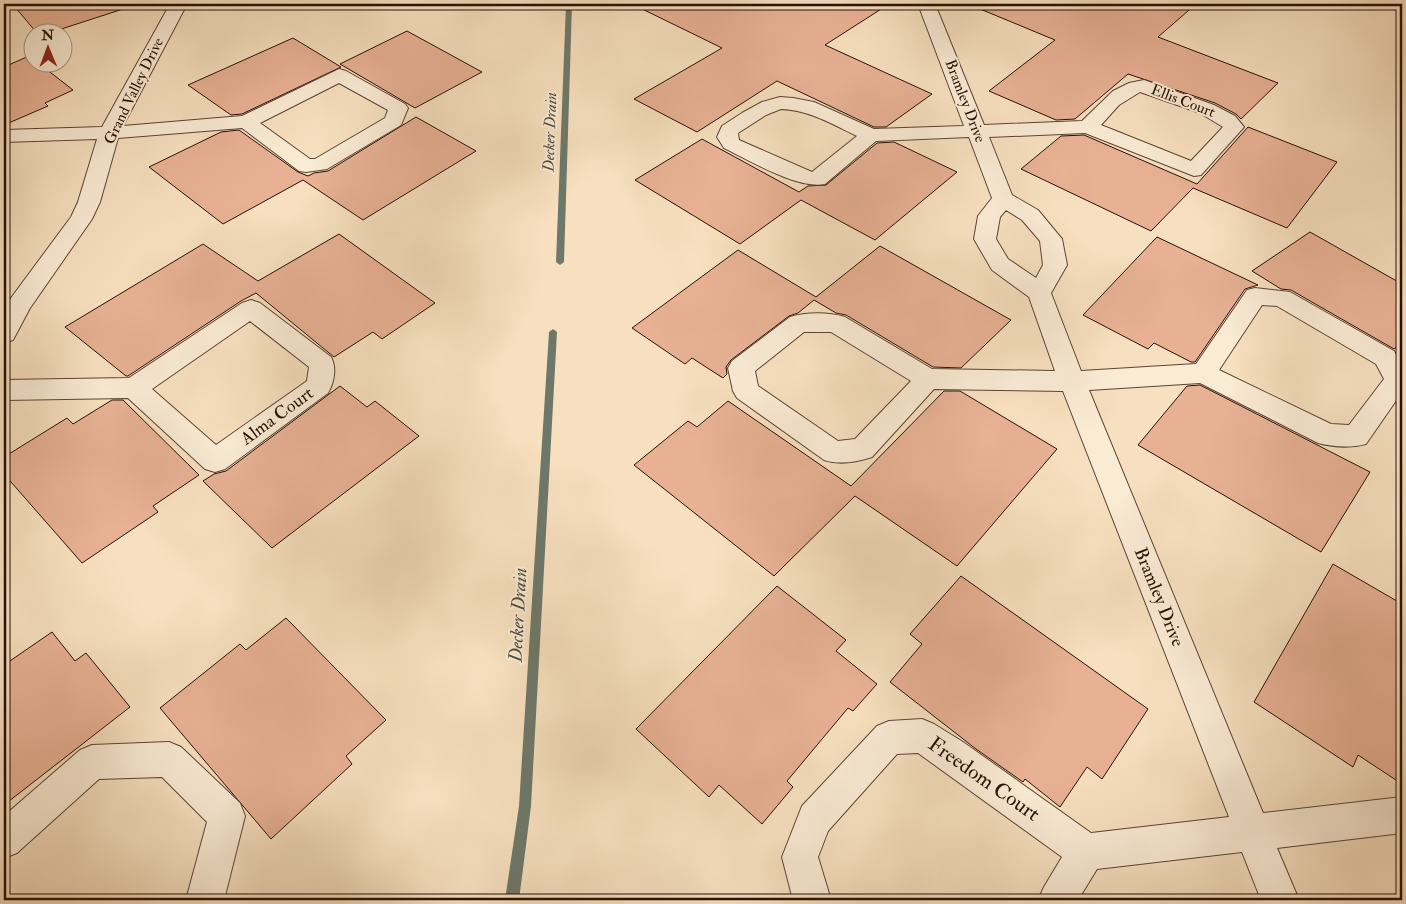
<svg xmlns="http://www.w3.org/2000/svg" width="1406" height="904" font-family="'IM FELL Double Pica',serif">
	<rect width="100%" height="100%" fill="#f7e0bf"/>
	<filter id="stains"><feTurbulence type="fractalNoise" baseFrequency=".004" numOctaves="4"/><feColorMatrix values="0 0 0 0 .2 0 0 0 0 .09 0 0 0 0 .02 0 0 0 .5 -.17"/></filter>
	<radialGradient id="worn" r=".72"><stop offset=".6" stop-color="#630" stop-opacity="0"/><stop offset="1" stop-color="#630" stop-opacity=".3"/></radialGradient>
	<g fill="none" stroke-linecap="round" stroke-linejoin="round">
		<path fill="#6e786a" fill-rule="evenodd" d="M566,4H572L564,262L560,265L556,262Z
			M553,329L557,332L531,806L519,900H505L519,806L549,332Z"/>
	</g>
	<path fill="#e8b194" stroke="#271005" d="M17,4H122L123,9L52,32H36L15,7Z
		M632,4H811L819,7L825,4H889L825,45L932,94L886,127H874L777,81L697,132L634,99L722,48Z
		M968,4H1196L1158,37L1278,83L1241,119L1236,114L1215,103L1128,74L1075,119L1056,120L989,91L1055,40Z
		M407,31L482,72L415,108L340,64Z
		M293,38L341,67L242,114L231,115L188,85Z
		M29,56L32,59V62H37L73,90L45,103L48,106L4,125V67Z
		M416,117L476,151L363,220L303,180L223,224L149,167L221,132L239,130L298,172L308,176L314,173L328,171Z
		M1248,127L1337,162L1287,228L1193,188L1151,231L1021,169L1061,136L1084,135L1197,184Z
		M702,139L799,192L808,186L826,185L877,143L894,142L957,172L875,240L801,200L740,244L635,180Z
		M1310,232L1402,284V343L1394,349L1291,290L1281,289L1252,271Z
		M339,234L435,303L382,339L373,332L334,357L256,293L241,301L128,376H126L65,327L203,244L258,281Z
		M1157,237L1258,285L1245,289L1195,362H1191L1154,343L1148,349L1083,315Z
		M880,246L1011,320L961,368L933,367L846,315L836,313L814,300L798,313L789,316L731,360L726,367L727,374L723,378L692,358L685,364L632,328L738,250L816,297Z
		M1200,385L1370,472L1321,552L1138,445L1187,386Z
		M340,386L367,407L375,401L419,436L272,548L203,481L214,474L226,471Z
		M944,391H960L1057,449L957,566L855,496L774,576L634,465L688,421L697,427L728,401L851,486Z
		M112,400H123L199,475L153,506L158,512L82,563L4,474V457L67,418L73,424Z
		M1333,564L1402,604V784L1358,755L1353,767L1254,702Z
		M961,576L1148,709L1102,779L1087,767L1060,807L1025,779L1023,782L976,749L890,682L922,644L910,634Z
		M777,586L846,640L836,651L877,684L853,711L848,708L787,781L793,787L762,824L719,785L709,797L636,729Z
		M286,618L386,720L346,756L352,764L271,839L160,708L240,644L246,650Z
		M52,632L75,661L86,653L130,707L4,805V665Z"/>
	<g fill="none" stroke-linecap="round" stroke-linejoin="round">
		<g stroke="#5b4434" stroke-width="2">
			<path id="minor" d="M4,4H15L12,8L4,9Z
				M170,4H187L123,126L242,116L339,69L346,71L405,104L408,108L401,125L327,169L306,172L299,171L242,128L118,138L100,202L92,219L30,308L13,340L4,343V312L11,298L71,217L78,202L97,139L4,142V130L102,127ZM339,83L388,110L385,118L315,159H310L260,123Z
				M918,4H935L984,125L1082,121L1113,91L1129,83L1144,80L1214,105L1235,116L1244,127L1201,175L1194,176L1085,133L989,137L1012,195L1038,210L1062,239L1067,265L1051,293L1081,371L1196,364L1247,290L1255,288L1290,292L1394,351L1402,366V392L1366,444C1351,448 1333,447 1318,443L1200,383L1089,390L1263,813L1402,797V833L1277,848L1299,900H1261L1242,852L1097,869L1078,900H1038L1044,887L1062,857L918,753L897,754L828,831L818,857L831,900H793L782,857L802,806L877,726L889,721L922,719L934,724L963,742L1091,833L1229,817L1063,391L934,389L872,457C857,462 839,465 824,460L737,398L733,391L728,368L732,361L790,317C806,312 829,312 845,317L932,369L1055,371L1029,297L992,270L974,239L978,216L992,198L969,137L876,141L825,184C798,190 749,160 724,148L717,137L722,126L742,113L762,102L780,97L793,98L814,102L874,129L964,126ZM1140,92L1200,113L1223,127L1191,161L1101,125L1119,105ZM781,109C809,110 832,124 857,136L812,172L739,140L738,133L766,115ZM1006,210L1022,220L1040,241L1043,265L1036,278L1008,259L996,239L1000,217ZM1262,305L1277,306L1376,364L1384,379L1349,425L1331,424L1219,370ZM804,332H831L911,381L855,439L838,441L758,386L755,371Z
				M251,300L260,303L331,357C337,368 334,383 328,393L225,469L215,472L205,469L128,398L4,400V380L129,378L242,303ZM250,321L309,367L307,381L216,445L152,389Z
				M169,742L181,747L240,803L245,816L224,900H186L207,822L162,777L99,779L17,853L4,858V816L80,750L92,745Z"/>
		</g>
		<use href="#minor" fill="#faebd5" fill-rule="evenodd"/>
	</g>
	<g text-anchor="middle" dominant-baseline="central" stroke-width="4" stroke-linejoin="round" paint-order="stroke">
		<g font-size="15" fill="#271005" stroke="#faebd5">
			<text transform="translate(134 91) rotate(-64)">Grand Valley Drive</text>
			<text transform="translate(965 101) rotate(69)">Bramley Drive</text>
			<text transform="translate(1183 101) rotate(21)">Ellis Court</text>
		</g>
		<g font-size="16" font-style="italic" fill="#514d40" stroke="#faebd5">
			<text transform="translate(550 132) rotate(-88)">Decker Drain</text>
		</g>
		<g font-size="18" fill="#271005" stroke="#faebd5">
			<text transform="translate(277 416) rotate(-36)">Alma Court</text>
			<text transform="translate(1159 597) rotate(68)">Bramley Drive</text>
		</g>
		<g font-size="19" font-style="italic" fill="#514d40" stroke="#faebd5">
			<text transform="translate(518 615) rotate(-87)">Decker Drain</text>
		</g>
		<g font-size="21" fill="#271005" stroke="#faebd5">
			<text transform="translate(984 779) rotate(35)">Freedom Court</text>
		</g>
	</g>
	<rect width="1406" height="904" fill="none" stroke="#f7e0bf" stroke-width="20"/>
	<rect x="5" y="5" width="1396" height="894" fill="none" stroke="#271005" stroke-width="2.5"/>
	<rect x="10" y="10" width="1386" height="884" fill="none" stroke="#271005"/>
	<g transform="translate(48 48) rotate(359)"><circle r="24" fill="#faebd5" stroke="#a69382"/>
	<path d="M0-4L9 19L0 12L-9 19Z" fill="#8f2418"/>
	<text y="-8" font-size="14" font-weight="bold" text-anchor="middle" fill="#271005">N</text>
	</g>
	<rect width="100%" height="100%" filter="url(#stains)"/>
	<rect width="100%" height="100%" fill="url(#worn)"/>
</svg>
